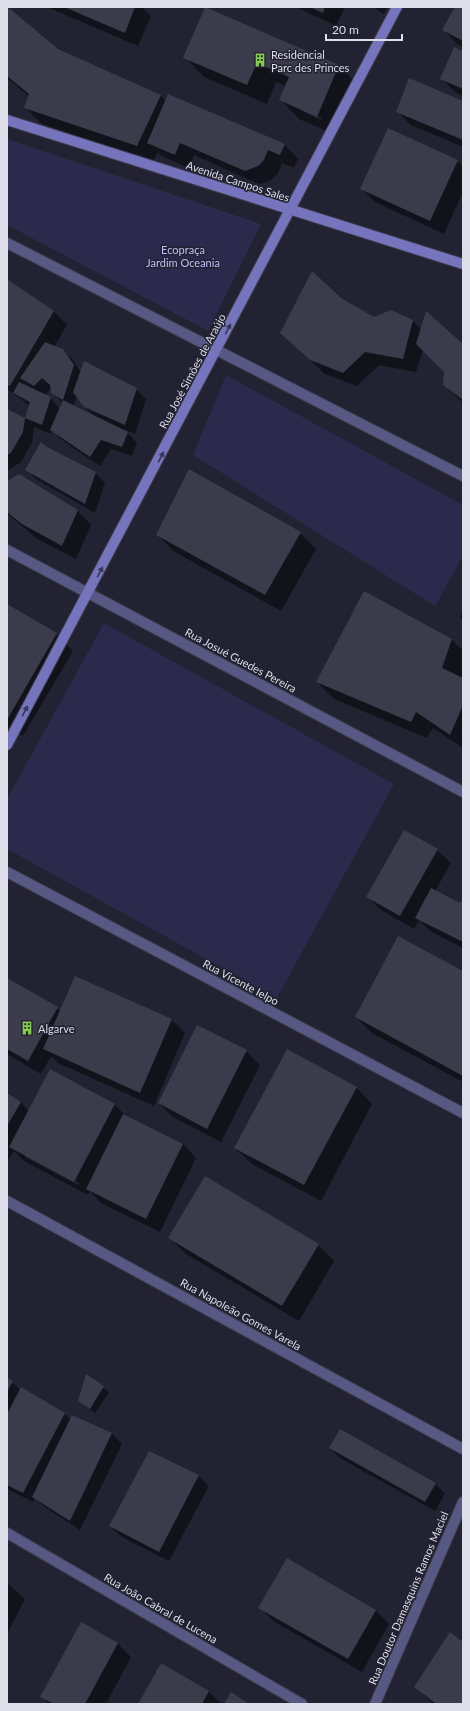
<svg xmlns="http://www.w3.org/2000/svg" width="470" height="1711" font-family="Lato,sans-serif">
	<rect width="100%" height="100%" fill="#222232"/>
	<path fill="#2b294c" d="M7,139L261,224L208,331L7,225Z
		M226,375L463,505V556L435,606L193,455Z
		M104,623L394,784L277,998L7,849V799Z"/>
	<path fill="#0007" fill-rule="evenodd" d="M47,7H141L151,16L138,46Z
		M296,7H345L336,26Z
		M373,7H387L384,14Z
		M456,7H463V47L457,44L444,30Z
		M7,14L58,50L160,95L166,101L168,95L285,145L298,159L294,168L282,163L278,174L271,180L259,184L194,155L189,168L162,156L158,152L153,161L42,124L26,108L30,97L7,78Z
		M463,52V96L455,92L441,78Z
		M185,57L339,66L358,85L336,135L299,119L280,99L286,86L276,82L267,104L204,77ZM302,109L322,118L321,120L302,111Z
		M463,102V147L411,125L397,111Z
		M457,161L463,166V192L444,234L375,202L362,189Z
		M7,280L53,311L67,325L54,347L62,350L73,360L81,373L136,389L146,399L135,434L124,429L137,443L132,456L111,449L100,466L62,440L52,431L51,434L34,427L32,442L21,462L7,471V410L25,419L30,406L7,389ZM51,389L52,392L63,403L60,409L50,398L44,395ZM77,395L84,406L95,417L73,407Z
		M340,299L374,318L391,311L413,321L422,330L463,345V403L444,385L445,372L423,349L416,372L379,365L357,386L325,374L281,333Z
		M47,448L95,473L105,483L95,513L36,479L27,469Z
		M19,475L78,511L91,525L76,559L36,538L7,513V482Z
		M300,533L316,549L281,611L173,551L157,534Z
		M365,593L452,640L463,651V672L461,678L463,680V748L433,728L427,738L334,699L317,682Z
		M7,605L56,634L73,651L23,736L7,727Z
		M463,610V620L460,617Z
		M437,850L451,863L435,891L461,905L463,901V948L430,931L419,920L414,929L381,910L368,897Z
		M463,972V1082L372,1033L356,1017Z
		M76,977L172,1020L185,1033L154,1106L58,1063L51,1056L41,1074L7,1054V979L61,1011Z
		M246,1051L260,1065L221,1142L173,1117L159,1103Z
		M356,1087L372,1104L321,1201L252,1164L235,1148Z
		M7,1094L21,1102L29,1111L114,1104L126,1116L183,1144L196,1158L160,1232L101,1203L90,1191L88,1195L24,1161L14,1151L7,1162ZM25,1154L79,1183L78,1185L25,1157Z
		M170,1238L318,1245L334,1261L299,1321L186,1254Z
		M86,1376L109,1392L95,1413L80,1401Z
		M7,1379L21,1390L64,1414L71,1420L73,1416L112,1434L122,1444L80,1530L43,1506L35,1498L33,1502L7,1489Z
		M330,1448L435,1484L445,1493L435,1511L340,1458Z
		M149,1452L199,1476L209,1486L169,1561L120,1536L110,1526Z
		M287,1560L376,1611L389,1624L362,1672L273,1621L260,1607Z
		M7,1583L25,1599L7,1634Z
		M81,1624L118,1644L131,1657L106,1704H49L42,1696Z
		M463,1643V1704H433L415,1687Z
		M161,1665L209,1692L221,1704H139Z"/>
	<path fill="#3b3b4c" d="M64,7H135L125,33Z
		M205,7L339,65L317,117L279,100L289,77L257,63L247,85L183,58Z
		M310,7H325L323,13Z
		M455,7H463V41L442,30Z
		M9,8L58,49L161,95L137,146L24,108L29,94L7,76V12Z
		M454,47L463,51V89L440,79Z
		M409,78L463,101V140L396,112Z
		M168,94L285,144L280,155L268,150L264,160L258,166L245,171L180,143L175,155L147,143Z
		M388,128L458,160L430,221L360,189Z
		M312,271L341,298L374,317L391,310L413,320L403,359L365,352L343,373L310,360L280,333Z
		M7,279L54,311L10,386L7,385Z
		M426,311L463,344V400L443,385L444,372L416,344Z
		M45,342L63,349L74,365L63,400L51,393L50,385L42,378L34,386L20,378Z
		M84,361L137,388L125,425L84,407L73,392Z
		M19,382L51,397L42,425L25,418L30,402L13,393Z
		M63,400L128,432L122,447L101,440L90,457L50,430Z
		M7,409L25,418L23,432L11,453L7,455Z
		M41,442L47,447L96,472L85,504L25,470Z
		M189,469L301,532L265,595L156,535Z
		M19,474L78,510L62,546L22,524L7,512V481Z
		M364,591L452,639L442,668L463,678V705L450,735L416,712L411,722L316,682Z
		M7,604L57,633L7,720Z
		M404,830L438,849L400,916L366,897Z
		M431,888L460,903L463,898V942L415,918Z
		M398,936L463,971V1076L355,1017Z
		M75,976L172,1019L140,1093L43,1049Z
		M7,978L58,1007L28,1061L7,1049Z
		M197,1025L247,1050L207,1129L158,1103Z
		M287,1049L357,1087L304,1185L234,1148Z
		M50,1069L115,1104L74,1182L9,1147Z
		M7,1093L21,1102L7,1126Z
		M123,1114L183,1144L146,1219L86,1189Z
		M205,1176L319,1244L282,1306L168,1238Z
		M86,1374L104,1386L90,1409L78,1401Z
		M7,1378L13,1381L7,1392Z
		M21,1387L65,1413L23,1493L7,1485V1414Z
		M72,1415L112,1433L70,1521L32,1497Z
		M340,1429L436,1483L425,1502L329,1448Z
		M149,1451L199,1475L159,1552L109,1526Z
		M287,1558L376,1610L348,1659L258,1608Z
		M81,1622L118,1643L85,1704H54L40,1697Z
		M450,1632L463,1642V1704H436L414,1687Z
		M161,1663L209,1691L202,1704H138Z
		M231,1692L249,1704H224Z"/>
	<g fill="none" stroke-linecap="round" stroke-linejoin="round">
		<g stroke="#3c3c4b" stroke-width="12">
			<path id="street" d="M7,243L463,476
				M7,550L463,792
				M7,872L463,1113
				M7,1201L463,1449
				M7,1533L302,1704
				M375,1704L463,1502"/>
		</g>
		<g stroke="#3c3c4b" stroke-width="12">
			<path id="secondary" d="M7,120L463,264
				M7,745L397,7"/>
		</g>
		<use href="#street" stroke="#585885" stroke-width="10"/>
		<use href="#secondary" stroke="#7674bd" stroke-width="10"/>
	</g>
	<defs><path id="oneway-solid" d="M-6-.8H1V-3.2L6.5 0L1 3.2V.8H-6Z"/></defs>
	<g fill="#373655">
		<use href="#oneway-solid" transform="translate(228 329) rotate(-63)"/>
		<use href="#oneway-solid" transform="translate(161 457) rotate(-62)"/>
		<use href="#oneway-solid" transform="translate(100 572) rotate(-62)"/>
		<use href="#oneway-solid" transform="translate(25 711) rotate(-62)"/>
	</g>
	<defs>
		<g id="building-bare" transform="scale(1.08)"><path d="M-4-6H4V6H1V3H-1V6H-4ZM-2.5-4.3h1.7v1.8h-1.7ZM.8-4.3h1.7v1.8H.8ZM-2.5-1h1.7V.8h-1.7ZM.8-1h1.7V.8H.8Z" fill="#85cf4c" stroke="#222232" stroke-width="2.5" paint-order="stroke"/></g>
	</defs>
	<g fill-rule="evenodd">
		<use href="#building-bare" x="260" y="60"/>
		<use href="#building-bare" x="27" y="1028"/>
	</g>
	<g text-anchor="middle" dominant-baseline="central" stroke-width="3" stroke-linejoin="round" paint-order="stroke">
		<g font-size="11" fill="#dddee8" stroke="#222232" text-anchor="start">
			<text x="271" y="54">Residencial<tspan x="271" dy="13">Parc des Princes</tspan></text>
			<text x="38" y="1028">Algarve</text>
		</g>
		<g font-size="11" fill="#dddee8" stroke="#222232">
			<text transform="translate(238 181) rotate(18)">Avenida Campos Sales</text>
			<text transform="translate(192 371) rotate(-62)">Rua José Simões de Araújo</text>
			<text transform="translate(241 660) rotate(28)">Rua Josué Guedes Pereira</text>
			<text transform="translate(241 982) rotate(28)">Rua Vicente Ielpo</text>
			<text transform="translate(241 1314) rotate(29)">Rua Napoleão Gomes Varela</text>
			<text transform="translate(408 1598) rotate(-67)">Rua Doutor Damasquins Ramos Maciel</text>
			<text transform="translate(161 1608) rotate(30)">Rua João Cabral de Lucena</text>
		</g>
		<g font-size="11" fill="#bfc0f8" stroke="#222232">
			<text x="183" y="249">Ecopraça<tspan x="183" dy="13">Jardim Oceania</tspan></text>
		</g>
	</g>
	<rect width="470" height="1711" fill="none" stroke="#dddee8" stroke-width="16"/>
	<path d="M326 34v6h76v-6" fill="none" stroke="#dddee8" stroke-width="2"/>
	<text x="332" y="34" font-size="12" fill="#dddee8" stroke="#222232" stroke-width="3" paint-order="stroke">20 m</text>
</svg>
